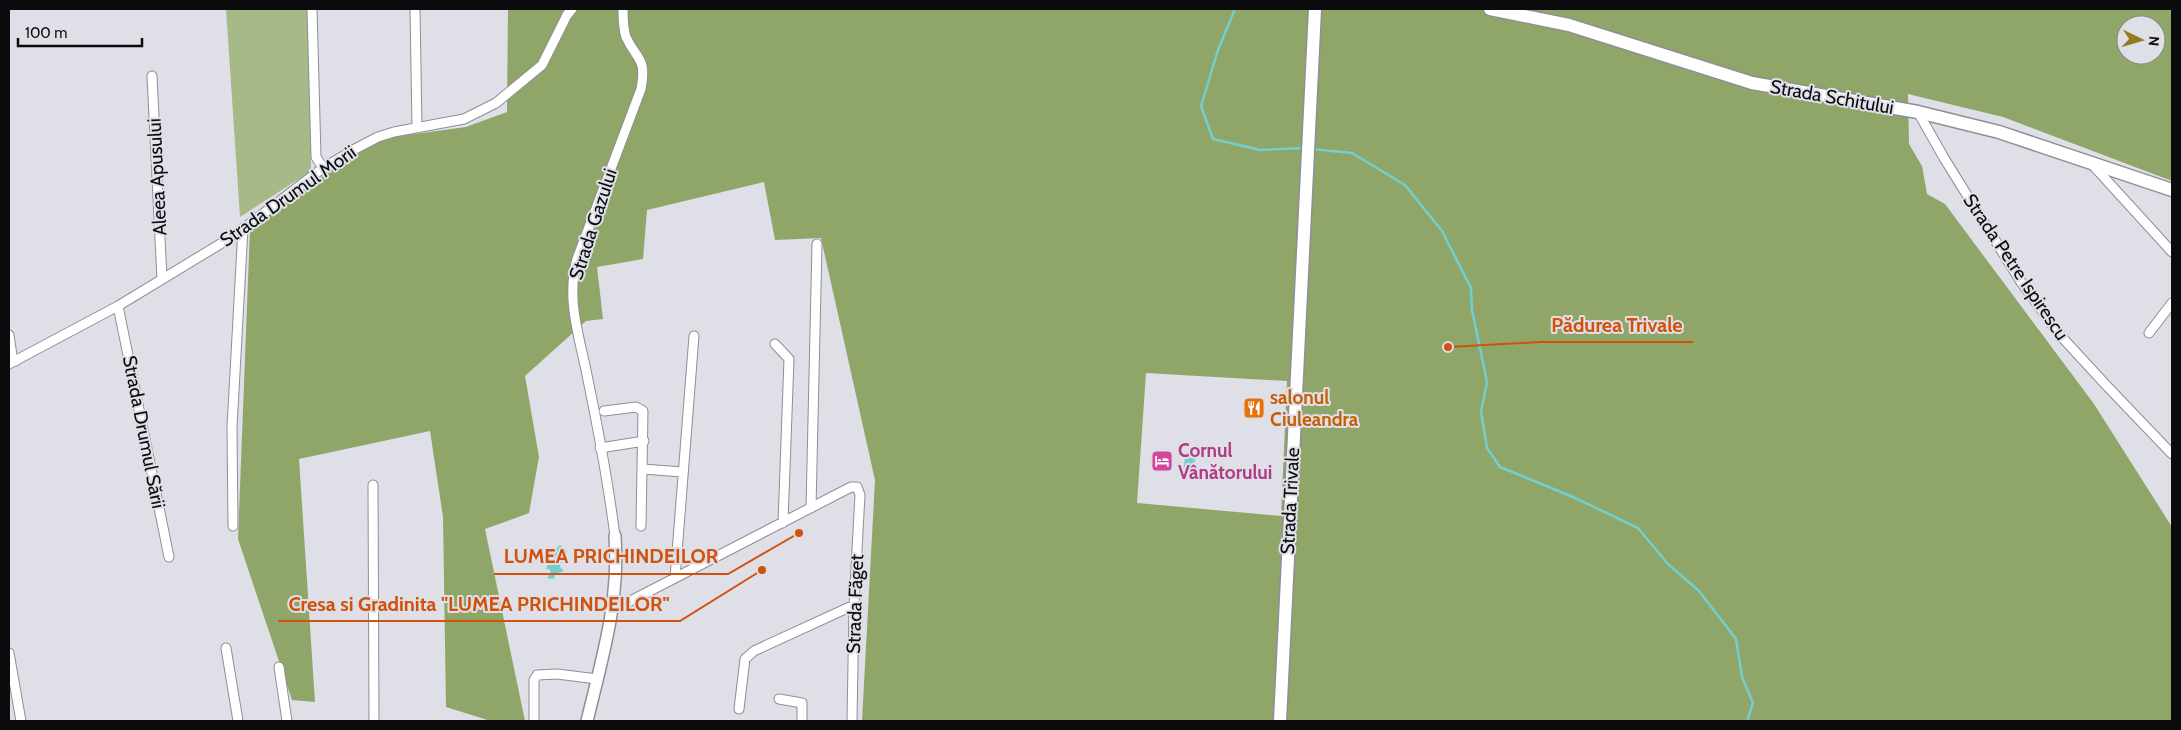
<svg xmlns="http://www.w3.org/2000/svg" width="2181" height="730" font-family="Cabin,sans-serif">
	<rect width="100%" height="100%" fill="#dedfe7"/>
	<path fill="#a6b986" d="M226,9H308L311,171L240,217Z"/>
	<path fill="#8fa668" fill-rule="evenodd" d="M508,9H2172V181L2003,117L1908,94L1909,144L1922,166L1927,194L1945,204L2094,404L2172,527V721H862L875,480L821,238L775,240L764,182L647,210L643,259L597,267L603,319L586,321L525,376L539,457L529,513L485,529L525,721H491L446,707L443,517L430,431L299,459L315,702L292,700L238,539L250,229L360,149L392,137L466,127L507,112ZM2126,25H2156V55H2126ZM1146,373L1287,381L1281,516L1137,503Z"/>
	<path fill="#72cfcf" d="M1186,452L1196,453L1193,473L1183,471Z
		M560,545L567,551L564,562L560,563V567L564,571L555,574L554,579L547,578L551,572L549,569H546L550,558V553Z"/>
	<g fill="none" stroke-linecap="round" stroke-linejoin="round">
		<path stroke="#72cfcf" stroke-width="2.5" d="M1235,9L1218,50L1201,106L1213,139L1260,150L1304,148
			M1312,149L1352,153L1405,185L1442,231L1471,288L1472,310L1487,382L1481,412L1487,448L1500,467L1573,497L1638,528L1668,564L1699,591L1736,639L1742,677L1753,703L1747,721"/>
		<g stroke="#8e8f97" stroke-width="11">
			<path id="minor" d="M312,9L316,157L323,168
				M415,9L417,127
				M152,76L162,279
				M1918,112L1944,158L2021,282L2059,334L2105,384L2172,454
				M2090,162L2172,252
				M118,306L169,557
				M2149,333L2172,303
				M9,335L12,356L16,361
				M775,344L789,359L783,523
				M9,364L118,306L235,235L323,168L355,149L378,137L394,132L464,119L496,103L542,65L567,15L572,9
				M604,411L636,407L643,411L641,526
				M600,448L644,441
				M643,469L682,472
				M373,485L374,721
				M811,508L817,244
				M233,526L232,427L243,228
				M615,536C608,482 598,428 587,375C579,335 566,299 577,259L641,89C647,57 637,61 626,37C623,28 623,18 623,9
				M675,578L694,336
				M613,610L851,487H857L860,495L854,605L852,721
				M226,648L238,721
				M9,653L21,721
				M279,667L287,721
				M779,699L802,703V721
				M739,709L745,659L754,651L854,605
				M534,721V680L537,675L557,674L597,679"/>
		</g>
		<g stroke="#8e8f97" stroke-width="14">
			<path id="tertiary" d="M587,721C602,659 620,600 615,536"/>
		</g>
		<g stroke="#8e8f97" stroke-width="15">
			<path id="secondary" d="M1490,9L1569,25L1752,83L1918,112L1999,132L2172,190
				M1280,721L1315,9"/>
		</g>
		<use href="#minor" stroke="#fff" stroke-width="9"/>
		<use href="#tertiary" stroke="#fff" stroke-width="11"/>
		<use href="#secondary" stroke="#fff" stroke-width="12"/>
	</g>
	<defs>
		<g id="restaurant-square" transform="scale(1.125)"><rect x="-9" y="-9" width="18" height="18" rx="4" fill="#e8710a" stroke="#dedfe7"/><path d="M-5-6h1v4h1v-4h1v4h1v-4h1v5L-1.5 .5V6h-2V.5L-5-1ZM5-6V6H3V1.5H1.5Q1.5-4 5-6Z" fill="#fff"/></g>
		<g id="hotel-square" transform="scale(1.125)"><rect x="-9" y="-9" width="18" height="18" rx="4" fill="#d1479c" stroke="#dedfe7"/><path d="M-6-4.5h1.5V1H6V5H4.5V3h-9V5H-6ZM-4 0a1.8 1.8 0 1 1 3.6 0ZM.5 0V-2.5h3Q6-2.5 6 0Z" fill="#fff"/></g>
	</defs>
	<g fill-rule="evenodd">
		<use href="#restaurant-square" x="1254" y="408"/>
		<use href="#hotel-square" x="1162" y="461"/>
	</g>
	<g text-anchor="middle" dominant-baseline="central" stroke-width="4" stroke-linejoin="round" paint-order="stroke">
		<g font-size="19" fill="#0b0b0e" stroke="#dedfe7">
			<text transform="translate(1832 97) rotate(10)">Strada Schitului</text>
			<text transform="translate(157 177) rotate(-93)">Aleea Apusului</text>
			<text transform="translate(288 196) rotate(-35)">Strada Drumul Morii</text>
			<text transform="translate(593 224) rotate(-72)">Strada Gazului</text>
			<text transform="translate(2016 267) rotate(56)">Strada Petre Ispirescu</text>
			<text transform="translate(144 432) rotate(79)">Strada Drumul Sării</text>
			<text transform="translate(1290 501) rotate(-87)">Strada Trivale</text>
			<text transform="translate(855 604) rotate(-88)">Strada Făget</text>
		</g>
		<g font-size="19" font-weight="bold" fill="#c56008" stroke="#dedfe7" text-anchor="start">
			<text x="1270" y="397">salonul<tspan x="1270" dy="22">Ciuleandra</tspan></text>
		</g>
		<g font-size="19" font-weight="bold" fill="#b23c85" stroke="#dedfe7" text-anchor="start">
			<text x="1178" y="450">Cornul<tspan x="1178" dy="22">Vânătorului</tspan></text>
		</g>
	</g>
	<path fill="none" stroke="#d2510c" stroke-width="2" d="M1448 347L1541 342H1693M799 533L728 574H494M762 570L680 621H278"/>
	<g fill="#d2510c" stroke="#dedfe7" stroke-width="2">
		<circle cx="1448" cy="347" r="5"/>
		<circle cx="799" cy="533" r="5"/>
		<circle cx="762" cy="570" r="5"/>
	</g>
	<g font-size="20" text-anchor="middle" font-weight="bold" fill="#d2510c" stroke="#dedfe7" stroke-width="4" stroke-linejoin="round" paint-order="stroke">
		<text x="1617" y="332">Pădurea Trivale</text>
		<text x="611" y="563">LUMEA PRICHINDEILOR</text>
		<text x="479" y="611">Cresa si Gradinita "LUMEA PRICHINDEILOR"</text>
	</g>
	<rect width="2181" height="730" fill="none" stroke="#0b0b0e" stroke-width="20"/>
	<g transform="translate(2141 40) rotate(95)"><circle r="24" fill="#dedfe7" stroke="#8a8a90"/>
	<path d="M0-4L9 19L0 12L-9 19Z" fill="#947a21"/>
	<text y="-8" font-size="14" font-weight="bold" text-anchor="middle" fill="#0b0b0e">N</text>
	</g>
	<path d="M18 38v8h124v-8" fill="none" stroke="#0b0b0e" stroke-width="2.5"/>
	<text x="25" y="38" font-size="15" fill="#0b0b0e" stroke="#dedfe7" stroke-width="4" paint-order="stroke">100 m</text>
</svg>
